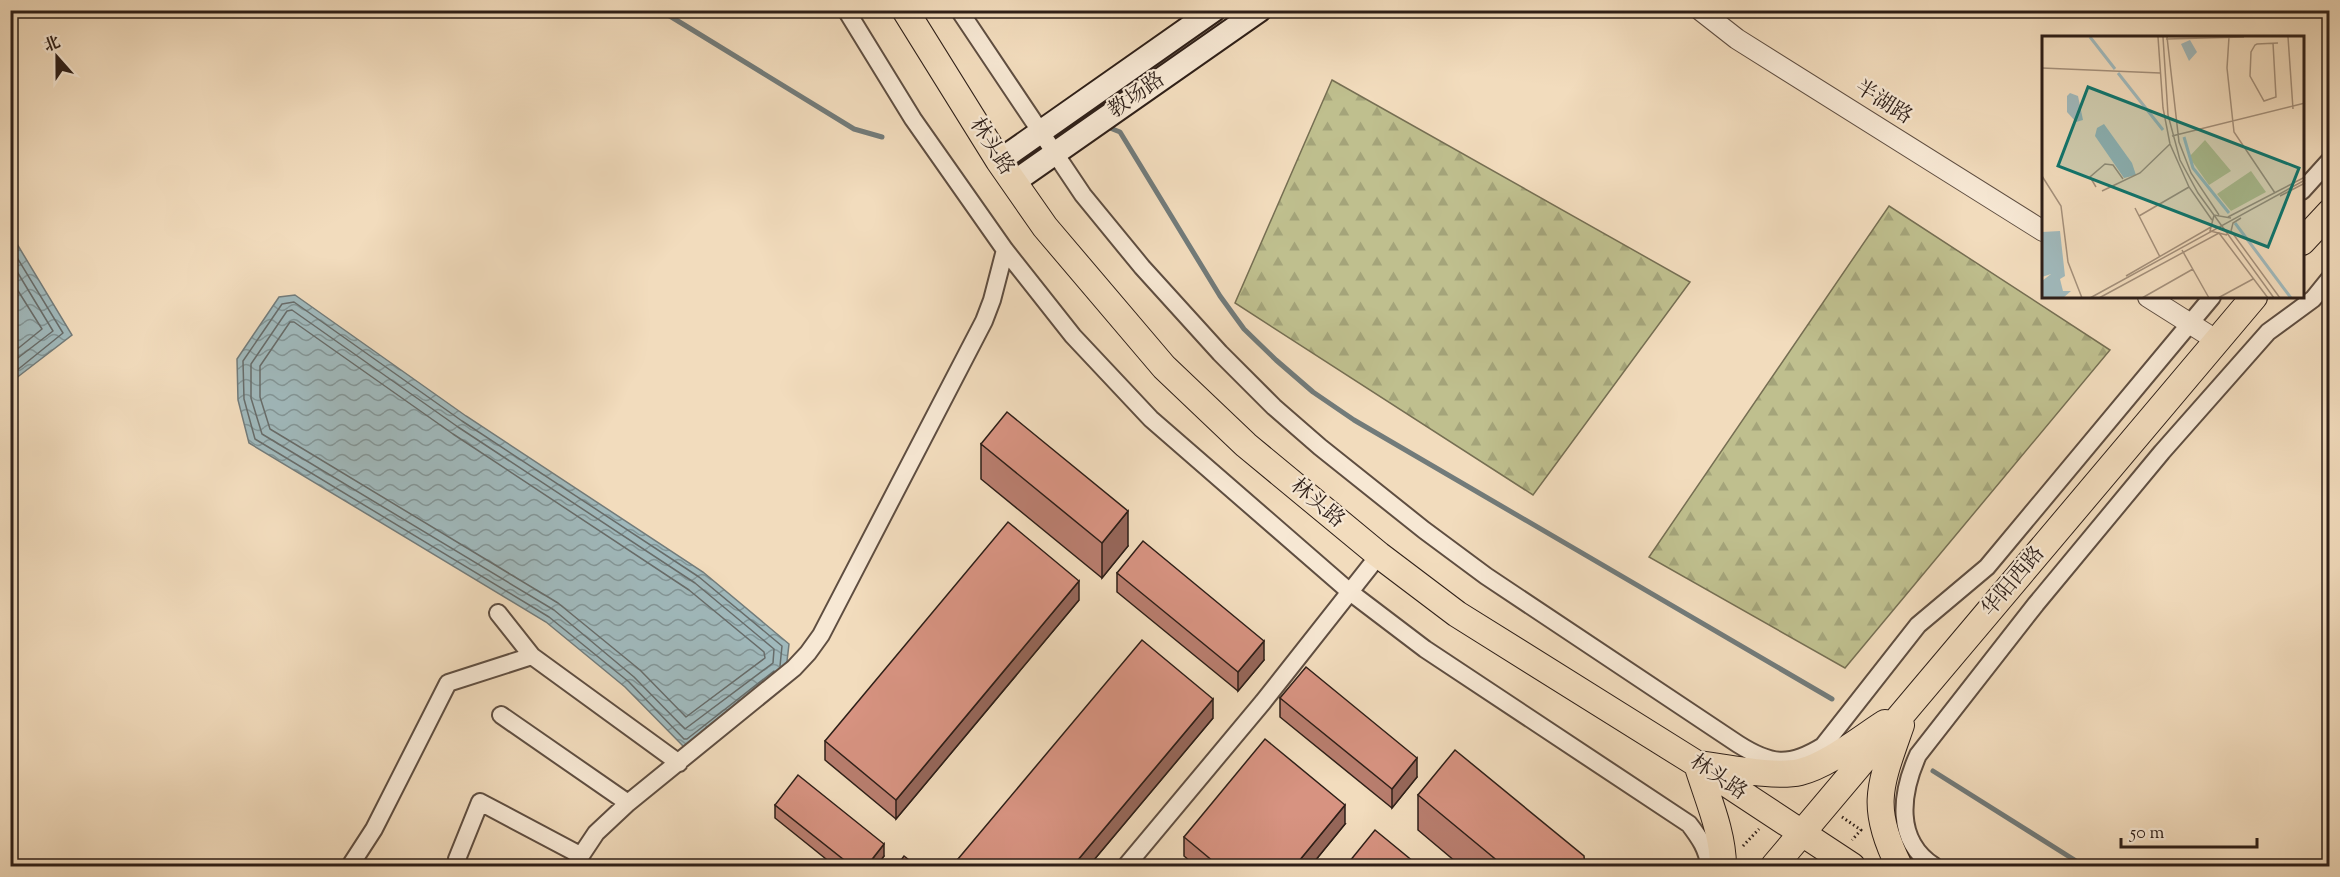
<svg xmlns="http://www.w3.org/2000/svg" width="2340" height="877" font-family="'Sorts Mill Goudy','Noto Serif SC',serif">
	<defs>
		<pattern id="forest-firs" width="22" height="20" patternUnits="userSpaceOnUse" patternTransform="scale(1.5)"><rect width="22" height="20" fill="#bfbf8e"/><path d="M5 1l3.5 6h-7zM16 11l3.5 6h-7z" fill="#a4a47a"/></pattern>
		<pattern id="water-waves" width="16" height="10" patternUnits="userSpaceOnUse" patternTransform="scale(1.5)"><rect width="16" height="10" fill="#a0b9bc"/><path d="M0 5q4-4 8 0t8 0" fill="none" stroke="#839698"/></pattern>
	</defs>
	<rect width="100%" height="100%" fill="#f2dcbd"/>
	<filter id="stains"><feTurbulence type="fractalNoise" baseFrequency=".00333" numOctaves="4"/><feColorMatrix values="0 0 0 0 .2 0 0 0 0 .09 0 0 0 0 .02 0 0 0 .5 -.17"/></filter>
	<radialGradient id="worn" r=".72"><stop offset=".6" stop-color="#630" stop-opacity="0"/><stop offset="1" stop-color="#630" stop-opacity=".3"/></radialGradient>
	<path fill="url(#forest-firs)" stroke="#766f53" stroke-width="1.5" d="M1332,80L1690,282L1533,495L1235,303Z
		M1889,206L2110,350L1845,668L1649,557Z"/>
	<path fill="url(#water-waves)" stroke="#727b7a" stroke-width="1.5" d="M11,234L72,335L15,379L10,377Z
		M295,295L466,416L703,572L789,644L786,670L685,748L625,687L546,622L249,443L238,400L237,359L279,297Z"/>
	<g fill="none" stroke-linecap="round" stroke-linejoin="round">
		<path stroke="#676c6a" stroke-width="1.5" d="M10,246L63,333L16,371L10,372
			M10,260L53,331L10,364
			M10,278L42,329L10,355
			M292,310L458,427L695,583L774,649L773,663L685,729L634,677L554,610L262,434L251,398V364L287,311Z
			M290,322H294L453,434L689,590L764,652L765,658L686,717L640,670L558,603L270,429L260,397V366Z
			M774,671L687,739H684L629,682L549,617L255,439L244,399L243,361L282,304L294,302L462,421L699,577L782,646L780,666"/>
		<path stroke="#727b7a" stroke-width="5" d="M660,10L854,129L882,137
			M1110,128L1120,132L1220,296L1244,329L1276,360L1313,392L1354,420L1832,699
			M1933,771L2084,866"/>
		<g stroke="#5f4e41" stroke-width="20">
			<path id="minor" d="M846,10L913,119L1005,250L1073,336L1151,419L1350,592L1425,649L1689,824C1699,837 1708,850 1709,866
				M959,10L1083,195L1142,267L1220,353L1274,407L1320,447L1424,530L1486,576L1738,744C1771,765 1789,767 1823,746L1918,625L1987,567L2212,297
				M2302,191L2330,160
				M498,613L532,656
				M501,715L628,803
				M457,859L480,802L580,855
				M350,866L374,829L448,683L532,656L679,763
				M574,866L596,833L628,803L794,668L808,653L821,635L984,321L992,300L1005,250
				M1126,866L1263,702L1379,555
				M1934,866C1894,840 1901,793 1918,755L2036,604L2162,452L2268,332L2313,299L2330,278"/>
		</g>
		<g stroke="#5f4e41" stroke-width="22">
			<path id="tertiary" d="M1700,10L1737,39L2043,231
				M2148,297L2216,340"/>
		</g>
		<g stroke="#2e1f18" stroke-width="26">
			<path id="secondary" d="M999,161L1214,10
				M1014,182L1260,10"/>
		</g>
		<g stroke="#2e1f18" stroke-width="28">
			<path id="primary" d="M905,10L999,161L1045,227L1164,367L1246,445L1379,555L1457,614L1697,764L1852,866
				M2302,242L2330,212
				M1723,866C1723,832 1707,797 1697,764C1724,767 1774,778 1800,772C1828,765 1860,739 1885,723
				M1774,866L2254,297
				M1899,866C1869,806 1880,785 1901,725"/>
		</g>
		<path stroke="#2e1f18" stroke-width="3" stroke-dasharray="1.5 3" stroke-linecap="butt" d="M1842,817L1861,830L1852,840
			M1743,846L1759,829"/>
		<use href="#minor" stroke="#f7e8d4" stroke-width="16"/>
		<use href="#tertiary" stroke="#f7e8d4" stroke-width="20"/>
		<use href="#secondary" stroke="#f7e8d4" stroke-width="22"/>
		<use href="#primary" stroke="#f2dcbd" stroke-width="26"/>
	</g>
	<path fill="#b97e6f" stroke="#2e1f18" stroke-width="1.5" d="M981,444L1128,546L1102,578L981,479Z
		M1117,573L1264,660L1238,691L1117,592Z
		M1079,600L896,819L825,760V741Z
		M1280,698L1417,777L1392,808L1280,717Z
		M1213,718L1088,867H958V859Z
		M1418,795L1585,867H1462L1418,830Z
		M775,805L884,856L876,867H836L775,818Z
		M1345,824L1310,867H1197L1184,856V837Z"/>
	<path fill="#96675a" stroke="#2e1f18" stroke-width="1.5" d="M1128,511V546L1102,578V543Z
		M1079,581V600L896,819V800Z
		M1264,641V660L1238,691V672Z
		M1213,699V718L1088,867H1072Z
		M1417,758V777L1392,808V789Z
		M1345,805V824L1310,867H1294Z
		M884,844V856L876,867H866Z"/>
	<path fill="#d79381" stroke="#2e1f18" stroke-width="1.5" d="M1007,412L1128,511L1102,543L981,444Z
		M1008,522L1079,581L896,800L825,741Z
		M1143,541L1264,641L1238,672L1117,573Z
		M1142,640L1213,699L1072,867H967L958,859Z
		M1306,667L1417,758L1392,789L1280,698Z
		M1265,739L1345,805L1294,867H1220L1184,837Z
		M1455,750L1584,856L1585,867H1505L1418,795Z
		M798,775L884,844L866,867H853L775,805Z
		M1375,830L1420,867H1345Z
		M904,856L918,867H896Z"/>
	<g text-anchor="middle" dominant-baseline="central" stroke-width="4.5" stroke-linejoin="round" paint-order="stroke">
		<g font-size="21" fill="#2e1f18" stroke="#f7e8d4">
			<text transform="translate(1137 96) rotate(-35)">教场路</text>
			<text transform="translate(1883 103) rotate(32)">半湖路</text>
			<text transform="translate(991 147) rotate(57)">林头路</text>
			<text transform="translate(1317 504) rotate(40)">林头路</text>
			<text transform="translate(2014 582) rotate(-50)">华阳西路</text>
			<text transform="translate(1718 778) rotate(34)">林头路</text>
		</g>
	</g>
	<g transform="translate(2042 36)">
		<rect width="262" height="262" fill="#f2dcbd"/>
		<path d="M163,104L189,135L167,149L147,121ZM209,135L224,156L189,175L175,158Z" fill="#bfbf8e"/>
		<path d="M148,4L155,16L147,25L139,8ZM28,57L36,60L41,84L34,86L25,76V60ZM62,88L90,127L94,139L82,142L53,100L55,92ZM18,195L23,240L18,243L21,255H29L21,262H0V245L9,238L0,241V196Z" fill="#a0b9bc"/>
		<path fill="none" stroke="#a0b9bc" stroke-width="3" d="M48,1L73,33M76,37L121,94M142,101L151,132L187,177M193,187L249,262"/>
		<path fill="none" stroke="#a4907b" stroke-width="1.5" d="M116,1L121,72L128,108L147,151L170,184M121,1L126,79L138,124L156,157L232,262M125,1L137,106L149,137L177,179M187,1L185,32L192,96L233,157M246,1L251,73M124,3L202,1M231,7L234,61L222,65L208,40L209,16L213,9L215,8L236,7M0,32L118,37M130,100L263,67M0,140L19,170L26,226L40,262M54,151L48,141L63,128L71,129L81,143M60,155L98,137L128,108M238,160L263,147M93,172L118,221M97,180L147,151M186,181L263,141M199,182L191,187L189,195L238,262M185,199L168,195L172,179L189,182M140,214L167,262M84,240L169,191M48,262L263,144M57,262L177,197L226,262M100,262L151,233M176,262L211,243"/>
		<path fill="#0f766e" fill-opacity="0.15" stroke="#0f766e" stroke-width="3" d="M46,51L257,132L226,211L16,130Z"/>
		<rect width="262" height="262" fill="none" stroke="#2e1f18" stroke-width="3"/>
	</g>
	<rect width="2340" height="877" fill="none" stroke="#f2dcbd" stroke-width="36"/>
	<rect x="12" y="12" width="2316" height="853" fill="none" stroke="#2e1f18" stroke-width="3"/>
	<rect x="18" y="18" width="2304" height="841" fill="none" stroke="#2e1f18" stroke-width="1.5"/>
	<g transform="translate(57 57) rotate(339)" stroke="#f7e8d4" stroke-width="4.5" paint-order="stroke">
	<path d="M0-4.5L10 22L0 15L-10 22Z" fill="#2e1f18"/>
	<text y="-9" font-size="16" font-weight="bold" text-anchor="middle" fill="#2e1f18">北</text>
	</g>
	<path d="M2121 838v9h136v-9" fill="none" stroke="#2e1f18" stroke-width="3"/>
	<text x="2130" y="838" font-size="18" fill="#2e1f18" stroke="#f7e8d4" stroke-width="4.5" paint-order="stroke">50 m</text>
	<rect width="100%" height="100%" filter="url(#stains)"/>
	<rect width="100%" height="100%" fill="url(#worn)"/>
</svg>
